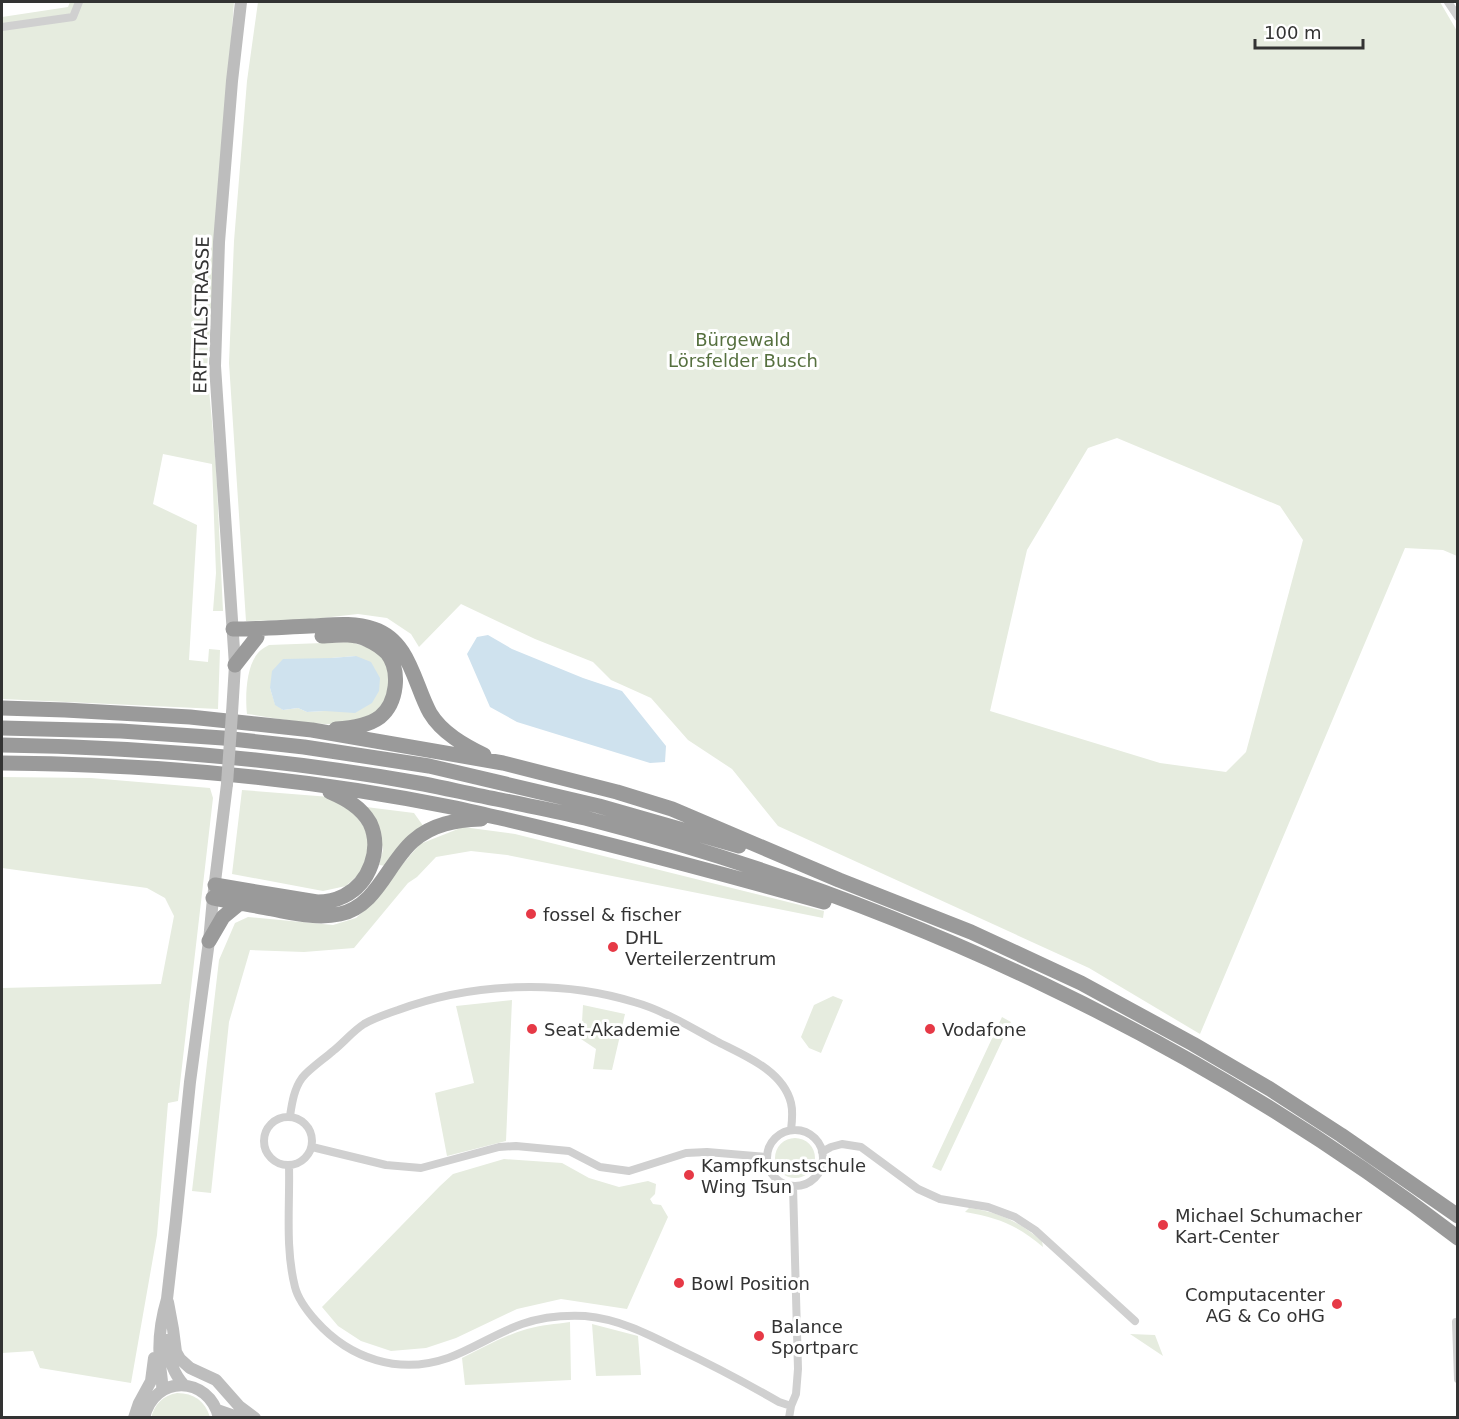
<svg xmlns="http://www.w3.org/2000/svg" width="1459" height="1419" font-family="'DejaVu Sans',sans-serif">
	<rect width="100%" height="100%" fill="#fff"/>
	<path fill="#e6ecdf" fill-rule="evenodd" d="M70,2H234L207,368L216,465L223,611H213L216,573L212,464L163,454L153,504L197,525L189,660L208,662L209,649L220,650L218,709L2,699V17L68,7Z
		M258,2H1440L1457,31V556L1443,550L1405,548L1200,1034L1089,968L778,826L732,769L688,740L651,698L611,680L593,662L535,639L461,604L419,647L411,634L387,618L358,614L304,620L246,621L229,363L234,241L247,81ZM1117,438L1280,506L1303,540L1246,752L1226,772L1160,763L990,711L1027,550L1088,448Z
		M350,642C360,645 372,647 380,655C399,678 386,715 358,722C330,729 277,718 247,714C245,696 246,662 261,650C263,648 266,647 269,645ZM356,656L325,711L307,712L298,708L283,710L275,704L270,688L331,658Z
		M2,777L91,778L210,788L213,798L178,1101L168,1103L157,1235L131,1383L40,1368L33,1351L2,1353V988L161,984L174,916L165,898L147,888L2,868Z
		M242,790L330,797L351,809L364,827L369,841L368,856L360,873L346,886L323,891L232,874Z
		M366,807L414,813L424,827L387,866L379,865L383,850L379,829Z
		M463,827L515,834L824,911L823,918L507,855L471,851L436,857L417,877L408,883L354,948L304,952L250,950L229,1022L211,1193L192,1191L219,960L235,923L248,917L333,925L356,918L375,901L395,873L420,844Z
		M833,996L843,1000L821,1053L809,1048L801,1037L814,1005Z
		M512,1000L506,1141L447,1156L435,1093L474,1083L456,1006Z
		M583,1005L625,1014L612,1070L593,1069L596,1049L581,1039Z
		M1002,1017L1011,1022L941,1171L932,1167Z
		M775 1158a20 20 0 1 1 40 0a20 20 0 1 1-40 0Z
		M504,1159L562,1163L589,1178L619,1187L648,1181L656,1184L655,1194L650,1199L653,1204L661,1205L668,1217L627,1309L561,1299L517,1309L456,1338L426,1348L391,1351L361,1341L338,1326L322,1307L440,1186L453,1174Z
		M969,1208C999,1212 1019,1222 1042,1241L1043,1247C1017,1225 999,1218 965,1212Z
		M570,1322L571,1380L465,1385L462,1358C483,1348 505,1335 527,1329C541,1325 556,1324 570,1322Z
		M592,1324L638,1336L641,1375L596,1376Z
		M1130,1334L1155,1335L1163,1356Z
		M177,1393C194,1393 205,1401 210,1417L151,1418C155,1404 162,1396 177,1393Z"/>
	<path fill="#cfe2ee" d="M488,635L512,649L583,678L622,691L666,746L665,762L650,763L517,722L490,707L467,654L477,637Z
		M356,656L371,662L380,678L379,691L372,703L355,713L325,711L307,712L298,708L283,710L275,705L270,688L272,671L283,659L331,658Z"/>
	<g fill="none" stroke-linecap="round" stroke-linejoin="round">
		<path stroke="#d0d0d0" stroke-width="8" d="M1448,2L1458,17
			M2,27L73,17L79,2
			M290,1116C292,1103 294,1089 302,1078C309,1069 324,1059 333,1051C343,1043 353,1031 364,1024C374,1018 386,1014 398,1010C471,983 559,979 634,1002C663,1010 690,1027 716,1041C743,1055 783,1070 791,1103C793,1111 792,1122 791,1130
			M264 1141a24 24 0 1 1 48 0a24 24 0 1 1-48 0Z
			M767 1158a28 28 0 1 1 56 0a28 28 0 1 1-56 0Z
			M312,1147L386,1165L421,1168L499,1147L516,1146L569,1151L600,1167L629,1171L686,1153L707,1152L766,1157
			M822,1152L831,1147L842,1144L861,1147L918,1189L940,1199L988,1207L1015,1217L1035,1230L1135,1321
			M289,1165C290,1205 285,1248 295,1287C298,1299 308,1312 316,1321C350,1359 399,1375 448,1358C473,1349 496,1333 522,1324C542,1317 564,1315 585,1316C619,1319 648,1334 678,1349C712,1365 746,1383 779,1402L791,1406
			M1456,1322L1458,1379
			M789,1418L791,1406L796,1394L798,1369L793,1186"/>
		<path stroke="#bdbdbd" stroke-width="12" d="M232,713L235,665L215,366L219,242L232,81L241,2
			M168,1302L173,1329L176,1352L180,1359L190,1368L216,1380L239,1406L255,1418
			M167,1340C168,1357 172,1372 184,1385
			M162,1390C163,1380 160,1371 160,1362C158,1341 161,1319 167,1299L176,1220L190,1082L209,941L213,898L227,784
			M217,1410L240,1418
			M134,1418L139,1403L151,1381L154,1358
			M144,1418C154,1374 209,1375 219,1418"/>
		<path stroke="#9a9a9a" stroke-width="15" d="M233,629C259,629 285,627 310,626C332,625 353,622 374,629C410,641 414,684 430,713C442,733 464,745 484,755
			M322,636C338,635 354,633 368,640C375,643 382,648 387,653C401,671 397,703 380,717C368,726 351,728 336,729
			M235,665L257,637
			M2,708L65,710L190,717L312,730L503,763L617,792L672,809L839,880L971,932L1081,983L1193,1044L1270,1089L1341,1135L1458,1216
			M2,728L121,731L223,738L304,747L429,766L599,806L739,846
			M2,745C143,747 285,759 424,784C449,789 475,795 501,800C529,806 557,811 585,818C900,899 1200,1040 1458,1238
			M2,763C153,764 307,778 456,808C470,811 485,815 500,818C608,843 716,872 824,902
			M215,885L317,902C327,902 336,900 344,896C370,883 382,849 370,823C361,807 346,799 330,792
			M213,898C232,902 252,905 272,909C294,913 317,919 340,914C377,906 387,864 413,841C432,824 456,820 481,819
			M209,941L223,917L240,903"/>
		<path stroke="#bdbdbd" stroke-width="12" d="M227,784L232,713"/>
	</g>
	<g fill="#e63946" stroke="#fff" stroke-width="2">
		<circle cx="531" cy="914" r="6"/>
		<circle cx="613" cy="947" r="6"/>
		<circle cx="532" cy="1029" r="6"/>
		<circle cx="930" cy="1029" r="6"/>
		<circle cx="689" cy="1175" r="6"/>
		<circle cx="1163" cy="1225" r="6"/>
		<circle cx="679" cy="1283" r="6"/>
		<circle cx="1337" cy="1304" r="6"/>
		<circle cx="759" cy="1336" r="6"/>
	</g>
	<g text-anchor="middle" dominant-baseline="central" stroke-width="6" stroke-linejoin="round" paint-order="stroke">
		<g font-size="18" fill="#333" stroke="#fff">
			<text transform="translate(201 315) rotate(-89)">ERFTTALSTRASSE</text>
		</g>
		<g font-size="18" fill="#56703f" stroke="#fff">
			<text x="743" y="339">Bürgewald<tspan x="743" dy="21">Lörsfelder Busch</tspan></text>
		</g>
		<g font-size="18" fill="#333" stroke="#fff" text-anchor="start">
			<text x="543" y="914">fossel &amp; fischer</text>
			<text x="625" y="937">DHL<tspan x="625" dy="21">Verteilerzentrum</tspan></text>
			<text x="544" y="1029">Seat-Akademie</text>
			<text x="942" y="1029">Vodafone</text>
			<text x="701" y="1165">Kampfkunstschule<tspan x="701" dy="21">Wing Tsun</tspan></text>
			<text x="1175" y="1215">Michael Schumacher<tspan x="1175" dy="21">Kart-Center</tspan></text>
			<text x="691" y="1283">Bowl Position</text>
			<text x="1325" y="1294" text-anchor="end">Computacenter<tspan x="1325" dy="21">AG &amp; Co oHG</tspan></text>
			<text x="771" y="1326">Balance<tspan x="771" dy="21">Sportparc</tspan></text>
		</g>
	</g>
	<rect width="1459" height="1419" fill="none" stroke="#333333" stroke-width="6"/>
	<path d="M1255 39v9h108v-9" fill="none" stroke="#333333" stroke-width="3"/>
	<text x="1264" y="39" font-size="18" fill="#333333" stroke="#ffffff" stroke-width="4.5" paint-order="stroke">100 m</text>
</svg>
